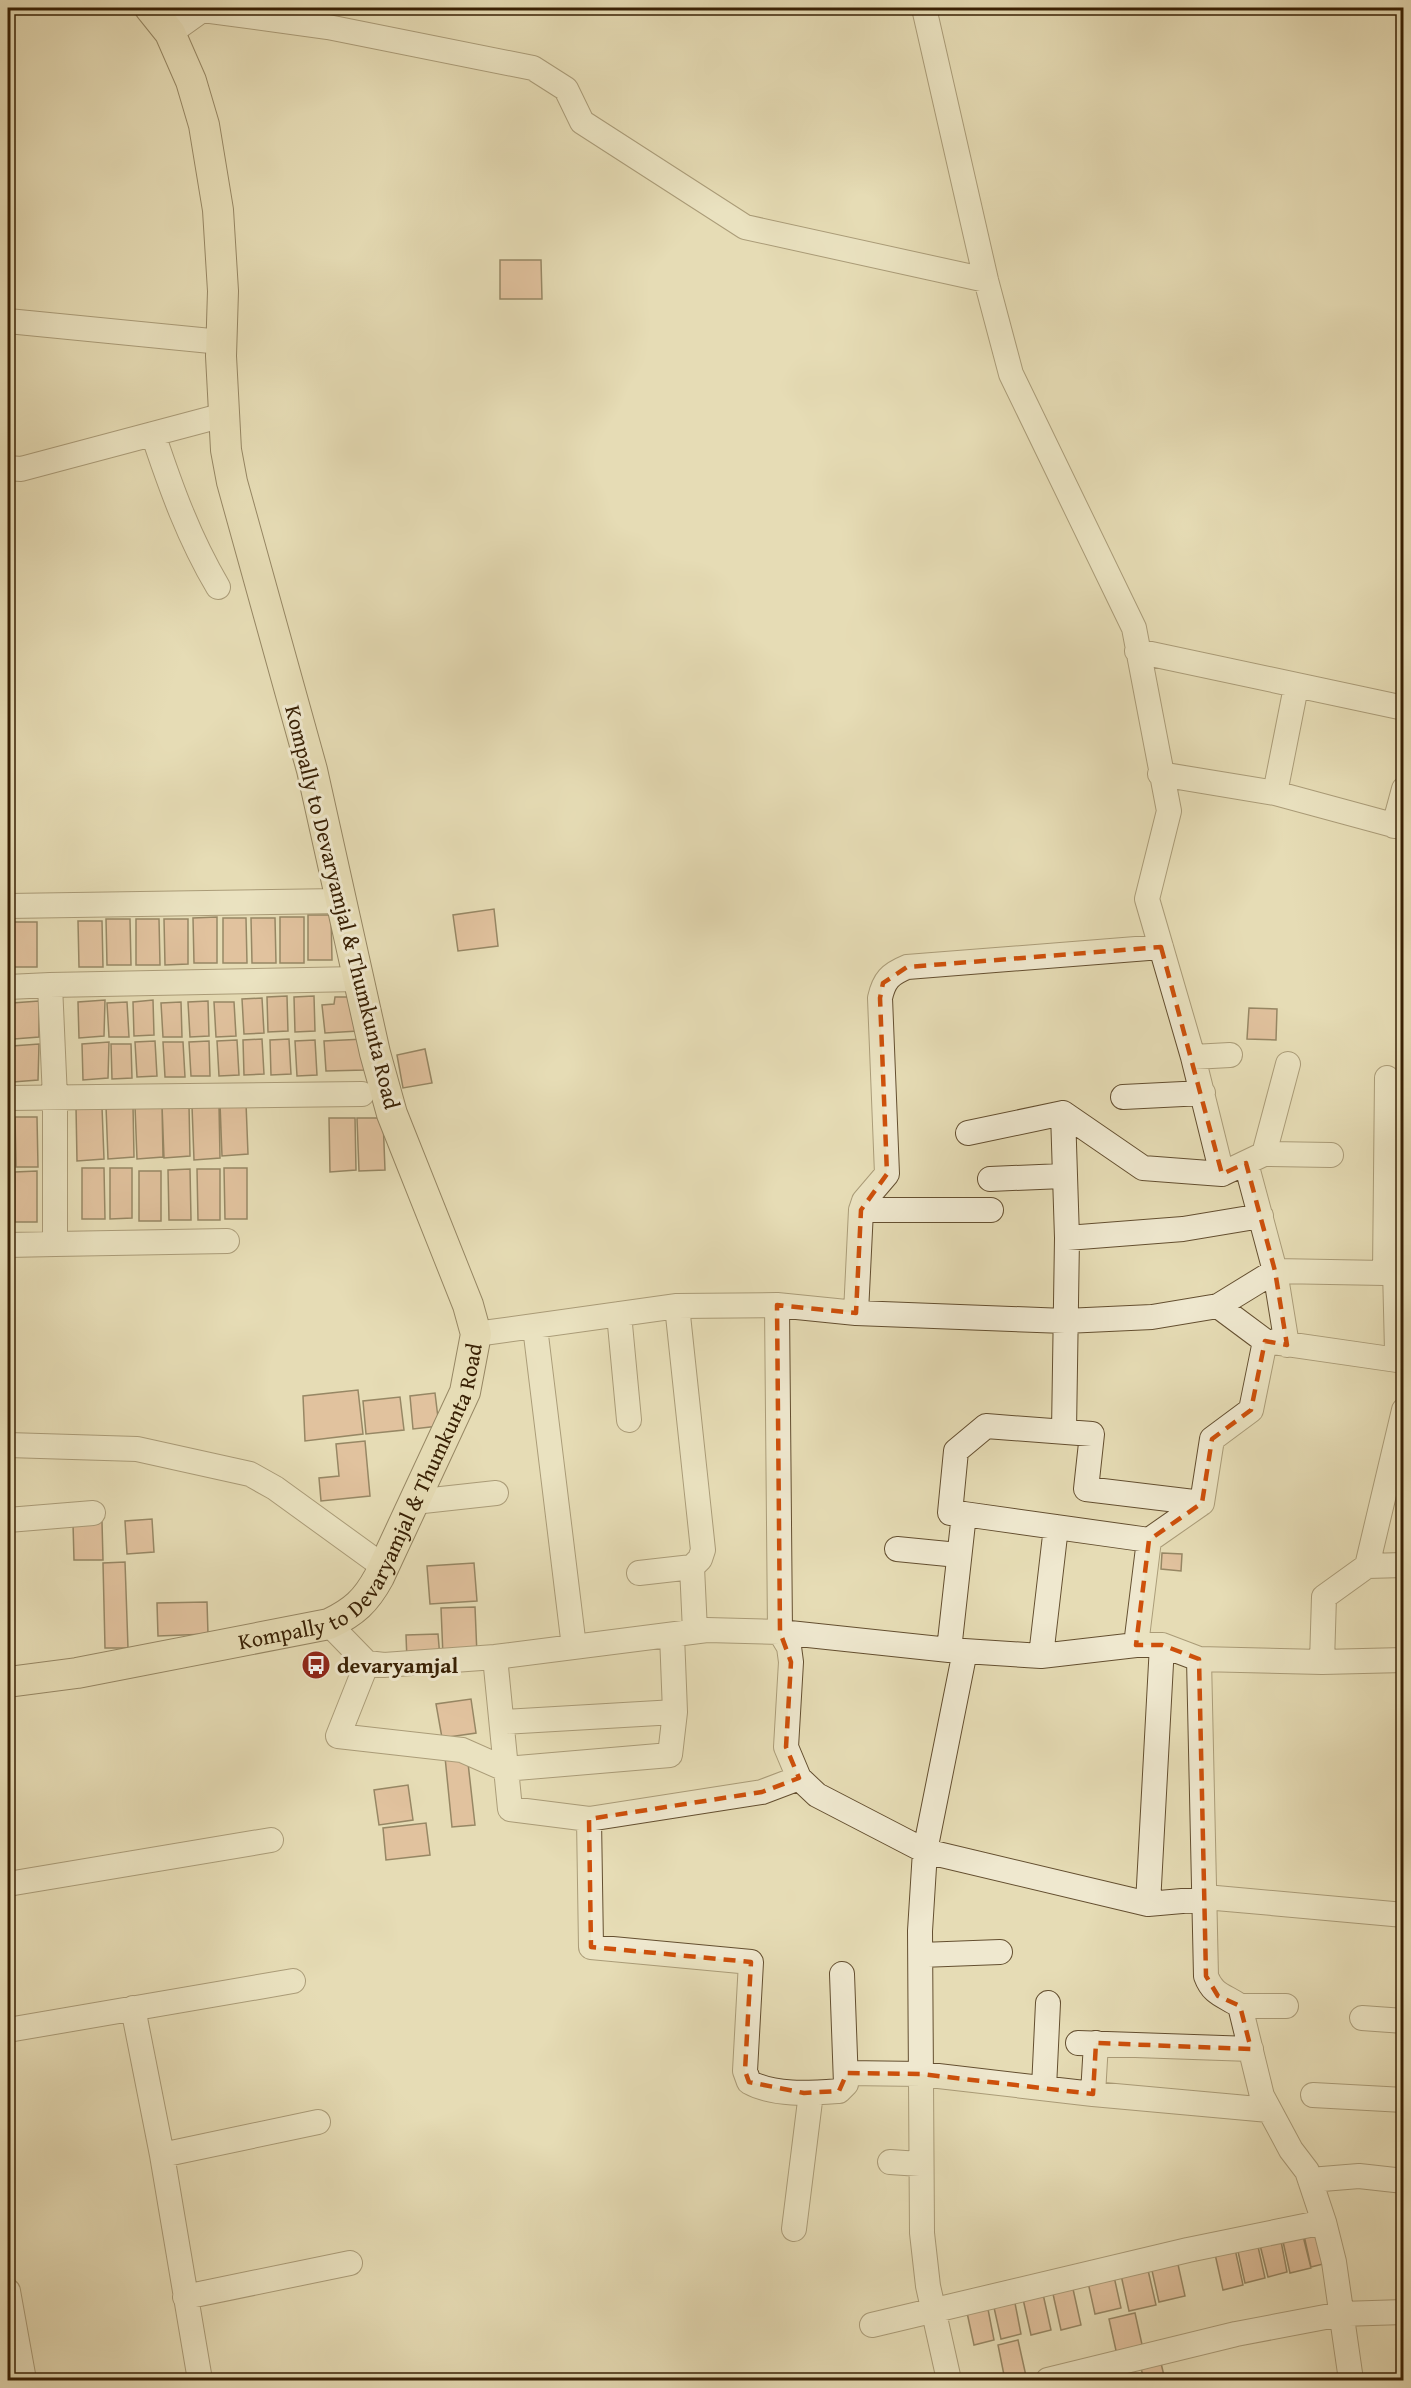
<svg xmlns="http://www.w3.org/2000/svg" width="1411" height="2388" font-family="'Gentium Book Plus',serif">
	<rect width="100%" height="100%" fill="#e6dcb5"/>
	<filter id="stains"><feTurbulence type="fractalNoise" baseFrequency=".00333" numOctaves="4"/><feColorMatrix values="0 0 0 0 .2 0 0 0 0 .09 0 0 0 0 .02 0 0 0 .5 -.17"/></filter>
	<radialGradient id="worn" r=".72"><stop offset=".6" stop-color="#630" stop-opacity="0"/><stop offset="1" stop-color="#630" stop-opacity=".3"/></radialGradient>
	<path fill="#dca284" stroke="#382004" stroke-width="1.5" d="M500,260H541L542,299H500Z
		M494,909L498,946L458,951L453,915Z
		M308,915H331L332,960H308Z
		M217,917V963H194L193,918Z
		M280,917H304V963H280Z
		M223,918H246L247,963H223Z
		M251,918H275L276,963H252Z
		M106,919H130L131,965H107Z
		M136,919H159L160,965H136Z
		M164,919H188V964L165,965Z
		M78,921H102L103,967H79Z
		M13,922H37V967H13Z
		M287,996L288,1031L268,1032L267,997Z
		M314,996L315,1031L295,1032L294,997Z
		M335,997H357L358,1031L325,1033L322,1005L334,1004Z
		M262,998L264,1033L244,1034L242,999Z
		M105,1000L104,1036L79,1038L78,1002Z
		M153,1000L154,1035L134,1036L133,1002Z
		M39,1001V1037L14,1039L12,1003Z
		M208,1001L209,1036L190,1037L188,1002Z
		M127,1002L129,1037H109L107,1003Z
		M181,1002L182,1037H163L161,1003Z
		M214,1002H234L236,1036L216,1037Z
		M1249,1008L1277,1009L1276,1040L1247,1039Z
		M262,1039L264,1074L244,1075L243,1040Z
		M289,1039L291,1074L271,1075L270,1040Z
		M364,1039L365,1070L326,1071L324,1041Z
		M237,1040L239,1075L219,1076L217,1041Z
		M315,1040L317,1075L297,1076L295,1041Z
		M155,1041L157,1076L137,1077L135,1042Z
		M209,1041L210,1076H191L189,1042Z
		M109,1042L108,1078L83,1080L82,1044Z
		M163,1042H183L185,1077H165Z
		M39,1044L38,1080L13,1082L12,1046Z
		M111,1044H131L132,1078L112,1079Z
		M425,1049L432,1083L403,1088L397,1055Z
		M220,1103H246L248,1154L222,1156Z
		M162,1105H189L190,1156L164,1158Z
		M106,1106H133L134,1157L108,1159Z
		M135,1106H162L163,1157L137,1159Z
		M192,1106H219L220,1158L194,1160Z
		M76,1107H102L104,1159L77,1161Z
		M8,1116H10V1166H8Z
		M15,1117H37L38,1167H16Z
		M329,1118H355L356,1170L330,1172Z
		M357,1118H383L385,1170L359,1171Z
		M82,1168H104L105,1219H82Z
		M110,1168H132V1218L110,1219Z
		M224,1168H247V1219H225Z
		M190,1169L191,1220H169L168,1170Z
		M197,1169H220V1220H198Z
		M37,1171V1222H15V1172Z
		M139,1171H161V1221H139Z
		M8,1173H10L11,1224H8Z
		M358,1390L363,1434L305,1441L303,1396Z
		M435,1393L439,1426L413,1429L410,1396Z
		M400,1397L404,1430L366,1434L363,1401Z
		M365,1441L370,1496L321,1501L319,1478L339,1476L336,1444Z
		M152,1519L154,1552L127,1554L125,1521Z
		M102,1522L103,1560H74L73,1523Z
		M1162,1553L1182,1554L1181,1571L1161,1569Z
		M125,1562L128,1648H105L103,1563Z
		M474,1563L477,1601L430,1604L427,1566Z
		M207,1602L208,1634L158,1636L157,1603Z
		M475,1607L477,1655L443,1656L441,1608Z
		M438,1634L440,1658L407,1660L406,1635Z
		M471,1699L476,1733L442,1738L436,1704Z
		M467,1754L475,1825L452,1827L445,1757Z
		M408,1785L413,1820L379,1825L374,1790Z
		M426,1823L430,1855L386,1860L383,1828Z
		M1324,2226L1331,2262L1311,2267L1303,2231Z
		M1302,2232L1311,2268L1290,2273L1282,2237Z
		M1280,2236L1287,2272L1268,2277L1259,2241Z
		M1257,2242L1265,2278L1245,2283L1237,2247Z
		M1235,2249L1243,2285L1223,2290L1215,2254Z
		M1177,2260L1185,2296L1159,2302L1151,2266Z
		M1148,2270L1156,2305L1129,2311L1121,2275Z
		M1113,2272L1121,2308L1095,2314L1087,2278Z
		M1073,2289L1081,2325L1061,2330L1053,2294Z
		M1043,2294L1051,2330L1031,2335L1023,2299Z
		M1014,2298L1021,2334L1001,2339L993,2303Z
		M987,2304L994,2340L974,2345L966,2308Z
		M1135,2313L1143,2349L1117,2355L1109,2319Z
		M1018,2340L1026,2376L1005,2380L998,2345Z
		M1161,2363L1165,2380H1144L1141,2368Z"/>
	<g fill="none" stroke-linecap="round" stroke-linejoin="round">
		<g stroke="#644f30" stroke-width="26">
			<path id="minor" d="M924,8L986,280L1011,374L1134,628L1169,811L1147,899L1193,1057L1222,1174
				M203,10L328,27L533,68L566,89L582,122L745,227L986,280
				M170,33L205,8
				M8,321L221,342
				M153,434C171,488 189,538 218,587
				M8,468L21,469L224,415
				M1137,651L1404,708
				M1160,774L1275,793L1404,828
				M1275,793L1296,687
				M1394,826L1404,789
				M8,906L340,901
				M8,987L50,985
				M1193,1057L1230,1055
				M1123,1097L1203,1093
				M8,1098L362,1094
				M1063,1113L1067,1238L1064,1431
				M968,1133L1063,1113L1143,1168L1222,1174L1264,1154L1331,1155
				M1264,1154L1288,1064
				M1246,1163L1275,1271L1287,1345
				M990,1179L1063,1176
				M861,1210H991
				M1067,1238L1183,1229L1261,1216
				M55,1244L227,1241
				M8,1245L55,1244V1098L50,985L359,979
				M1395,1269L1397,1351L1404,1358
				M1385,1273L1387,1078
				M777,1305L780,1632L949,1650L1041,1656L1136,1645H1162L1199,1659L1322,1662L1404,1660
				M677,1306L703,1550L700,1559L692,1567L695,1631
				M1218,1306L1275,1271L1385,1273L1404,1269
				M856,1313L861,1210L864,1201L887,1174L880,998C884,980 890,974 907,967L1161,947
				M619,1314L629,1420
				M535,1327L574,1647
				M476,1334L677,1306L777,1305L856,1313L1065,1321L1152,1317L1218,1306L1265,1341L1404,1361
				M8,1445L137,1449L250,1474L275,1488L384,1567
				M414,1502L496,1493
				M964,1514L950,1513L956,1451L986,1426L1092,1434L1086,1489L1202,1503
				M8,1520L93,1513
				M897,1549L958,1555
				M1367,1566L1404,1565
				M639,1573L692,1567
				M329,1624L367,1663L384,1665L495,1657L707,1630L780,1632L789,1647L791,1662L786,1747L799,1778L817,1795L925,1851L1148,1904L1216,1898L1404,1915
				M1136,1645L1149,1540L1202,1503L1212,1439L1251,1410L1265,1341
				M949,1650L964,1514L1149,1540
				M1041,1656L1056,1527
				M495,1657L510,1809L589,1819L762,1792L799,1778
				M1199,1659L1206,1976C1213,1995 1224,1995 1240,2006L1262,2096L1291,2150L1307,2171L1324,2222L1334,2262L1351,2380
				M1322,1662L1324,1597L1367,1566L1404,1410
				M367,1663L338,1736L462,1750L505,1769L670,1755L675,1712L672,1635
				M502,1722L675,1712
				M589,1819L591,1947L751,1962L745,2071L749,2082C774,2096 811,2093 839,2091L846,2084L842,1974
				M8,1884L271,1840
				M1148,1904L1162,1645
				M921,1955L1000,1952
				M1240,2006H1286
				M133,2008L162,2155L200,2380
				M1362,2018L1404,2021
				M8,2030L293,1981
				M1078,2043L1251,2049
				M847,2073L921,2074L1093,2094L1269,2110
				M1044,2088L1048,2003
				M1093,2094L1096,2043
				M1313,2095L1404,2100
				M162,2155L318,2122
				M890,2162L920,2164
				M1310,2180L1359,2176L1404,2181
				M794,2229L811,2093
				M8,2291L24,2380
				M185,2297L350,2263
				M872,2325L1188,2250L1324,2222
				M949,2380L928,2286L922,2233L920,1931L925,1851L965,1651
				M1048,2380L1236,2334L1341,2314L1404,2312"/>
		</g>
		<g stroke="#382004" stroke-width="32">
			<g id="major">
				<path id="s1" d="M8,1682L77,1673L329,1624C354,1612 366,1601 379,1577L465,1392L476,1334L468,1305L392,1114L375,1053L312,770L232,482L226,450L221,356L223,291L218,210L204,125L191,81L170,33L150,8"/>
			</g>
		</g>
		<use href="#minor" stroke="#efe8cf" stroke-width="24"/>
		<use href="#major" stroke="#e6dcb5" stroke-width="30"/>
	</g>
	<path d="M0 0H1411V2388H0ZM1161,947L1222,1174L1246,1163L1275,1271L1287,1345L1265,1341L1251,1410L1212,1439L1202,1503L1149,1540L1136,1645H1162L1199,1659L1206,1976L1218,1996L1240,2006L1251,2049L1096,2043L1093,2094L921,2074L847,2073L839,2091L804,2093L749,2082L745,2071L751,1962L591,1947L589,1819L762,1792L799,1778L786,1747L791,1662L780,1632L777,1305L856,1313L861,1210L887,1174L880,998L883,983L907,967Z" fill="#e6dcb5" fill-opacity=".55" fill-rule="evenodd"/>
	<path fill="none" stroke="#ce500b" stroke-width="4.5" stroke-dasharray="12 8" stroke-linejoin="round" d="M1161,947L1222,1174L1246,1163L1275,1271L1287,1345L1265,1341L1251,1410L1212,1439L1202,1503L1149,1540L1136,1645H1162L1199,1659L1206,1976L1218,1996L1240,2006L1251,2049L1096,2043L1093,2094L921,2074L847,2073L839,2091L804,2093L749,2082L745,2071L751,1962L591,1947L589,1819L762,1792L799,1778L786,1747L791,1662L780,1632L777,1305L856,1313L861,1210L887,1174L880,998L883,983L907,967Z"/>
	<defs>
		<g id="bus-disc" transform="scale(1.5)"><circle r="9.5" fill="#8f2418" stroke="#efe8cf"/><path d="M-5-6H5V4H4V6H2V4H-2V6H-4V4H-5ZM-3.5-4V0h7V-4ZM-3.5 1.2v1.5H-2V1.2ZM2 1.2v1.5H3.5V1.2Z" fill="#fff"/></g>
	</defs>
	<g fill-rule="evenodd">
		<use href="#bus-disc" x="316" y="1665"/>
	</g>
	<g text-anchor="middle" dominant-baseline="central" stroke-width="6" stroke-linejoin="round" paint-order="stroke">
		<g font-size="22" fill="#382004" stroke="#efe8cf">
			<text transform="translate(343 907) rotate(76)">Kompally to Devaryamjal &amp; Thumkunta Road</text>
			<text stroke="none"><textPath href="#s1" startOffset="442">Kompally to Devaryamjal &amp; Thumkunta Road</textPath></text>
		</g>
		<g font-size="22" font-weight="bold" fill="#382004" stroke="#efe8cf" text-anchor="start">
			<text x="337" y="1665">devaryamjal</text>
		</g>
	</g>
	<rect width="1411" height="2388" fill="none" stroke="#e6dcb5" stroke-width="30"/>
	<rect x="9" y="9" width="1393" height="2370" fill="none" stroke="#382004" stroke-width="3"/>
	<rect x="15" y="15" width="1381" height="2358" fill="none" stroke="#382004" stroke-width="1.5"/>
	<rect width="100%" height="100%" filter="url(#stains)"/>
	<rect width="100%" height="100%" fill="url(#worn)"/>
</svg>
